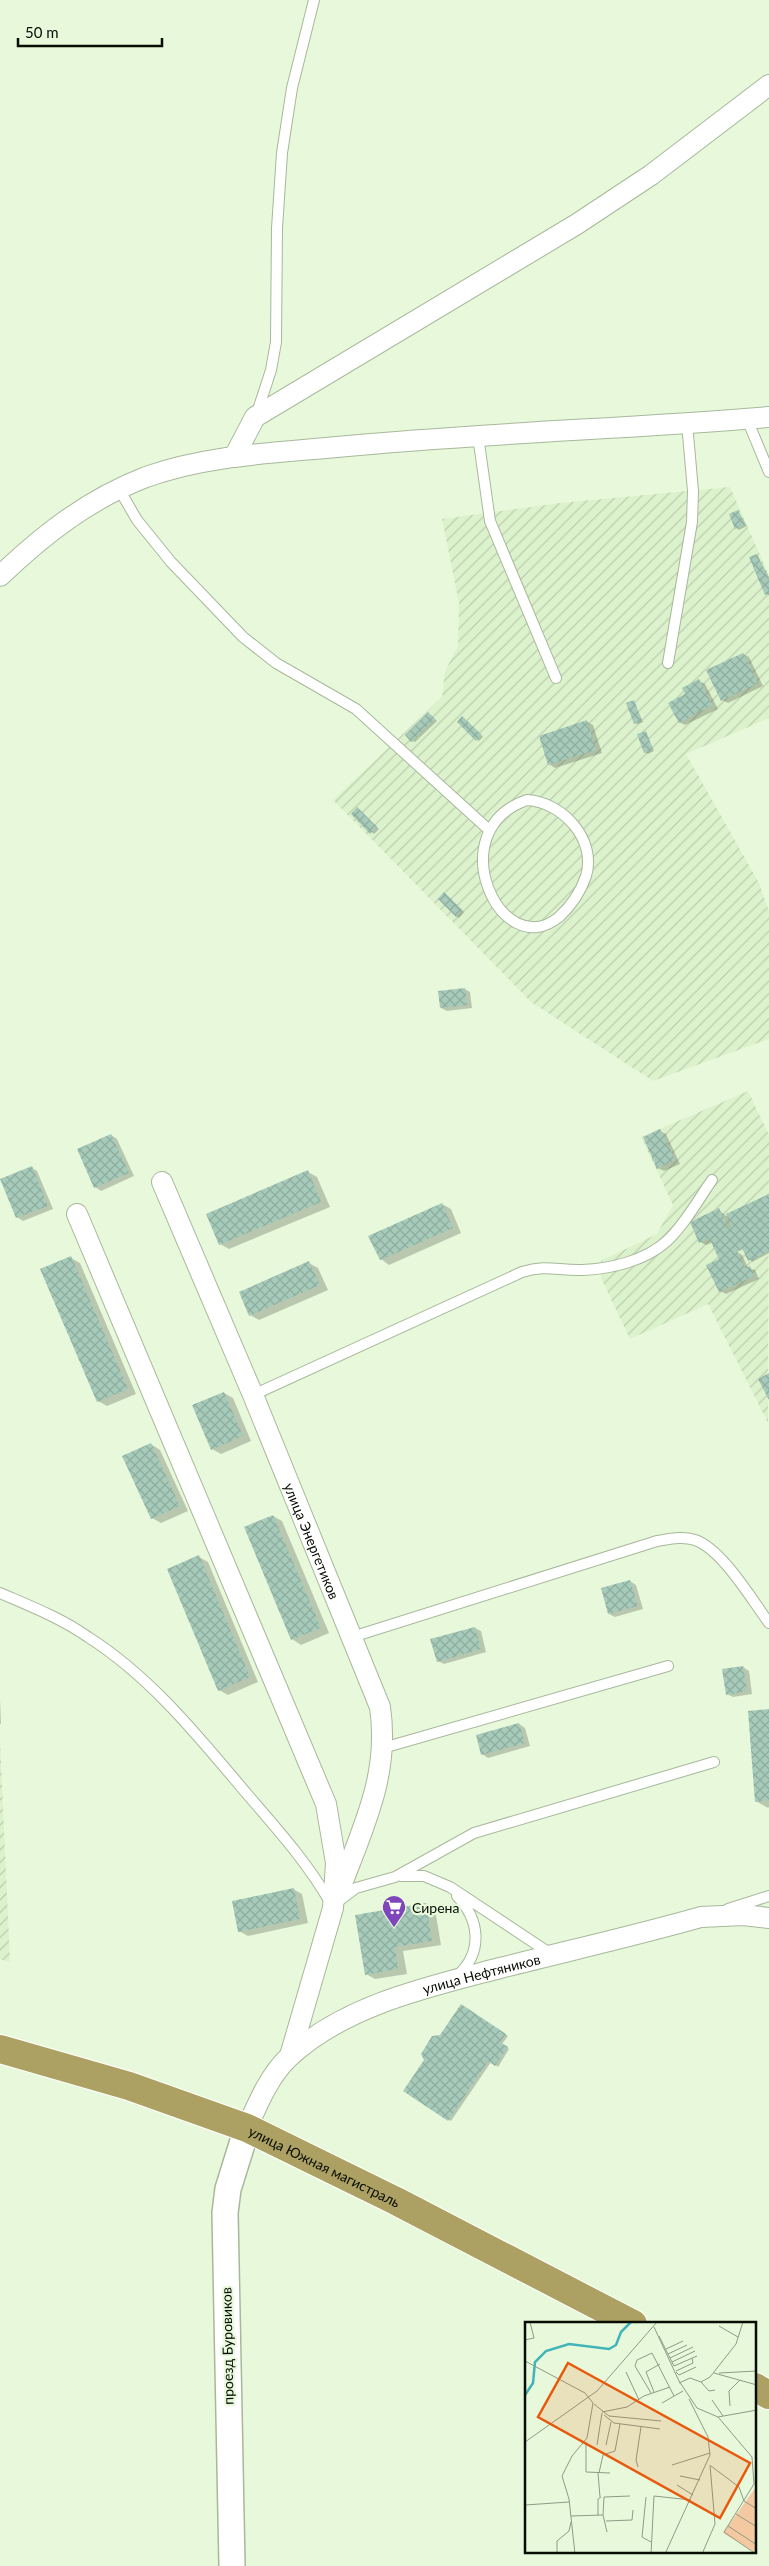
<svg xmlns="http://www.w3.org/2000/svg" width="769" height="2566" font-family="Lato,sans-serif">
	<defs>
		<pattern id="industrial-furrows" width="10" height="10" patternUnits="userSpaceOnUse" patternTransform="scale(1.25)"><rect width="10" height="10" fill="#dcf2cc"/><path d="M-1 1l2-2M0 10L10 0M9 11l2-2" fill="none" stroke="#bbceae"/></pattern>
		<pattern id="building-cross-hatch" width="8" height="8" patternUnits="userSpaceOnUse" patternTransform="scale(1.25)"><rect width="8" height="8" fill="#a7cbbb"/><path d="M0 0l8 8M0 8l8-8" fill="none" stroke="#8ead9f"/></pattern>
	</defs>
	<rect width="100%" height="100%" fill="#e8f9db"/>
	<path fill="url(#industrial-furrows)" d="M730,487L769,575V718L686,754L759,883L769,911V1039L653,1081L531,1002L333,800L442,697L445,671L458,646L459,603L442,519L560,503Z
		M748,1091L769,1135L768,1423L708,1304L630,1339L601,1278V1261L657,1234L673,1205L641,1137Z
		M0,1739L10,1962L0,1959Z"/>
	<path fill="#0003" d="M738,511L747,526L739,530L736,528Z
		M757,555L769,577V595L766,594Z
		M743,654L749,657L763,686L728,703L722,700Z
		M699,681L705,684L718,709L685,725L679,722L686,695Z
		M634,702L643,722L637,724L635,723Z
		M431,715L437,721L415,742L412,741L406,735Z
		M465,719L483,737L479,741L477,740Z
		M587,722L593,725L602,753L555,768L549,764Z
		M646,732L654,751L648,754L645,752Z
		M360,810L379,829L374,834L352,814Z
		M447,895L464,912L459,918L456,916Z
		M465,989L470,992L472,1008L447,1011L441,1008Z
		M660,1131L666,1134L680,1164L664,1171L658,1168Z
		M111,1135L117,1139L134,1176L101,1191L95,1187Z
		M32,1168L37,1171L53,1209L23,1221L17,1217Z
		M308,1172L317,1177L330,1207L229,1249L220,1244Z
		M769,1196V1253L752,1262L744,1249L737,1252L742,1255L748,1268L755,1270L759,1279L726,1294L720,1291L721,1259L713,1242L706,1245L700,1242L719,1210L726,1216Z
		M442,1204L451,1209L461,1233L389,1265L381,1259Z
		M71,1258L80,1263L136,1394L107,1406L98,1401Z
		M309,1263L318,1268L328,1290L259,1320L250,1315Z
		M224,1393L233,1398L251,1441L221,1454L212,1449Z
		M151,1444L160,1450L188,1511L161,1523L152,1518Z
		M273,1516L282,1521L329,1633L301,1645L292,1639Z
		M199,1557L208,1562L258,1682L228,1695L219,1690Z
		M630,1581L636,1585L643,1609L615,1617L609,1614L602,1589Z
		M475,1628L481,1631L486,1652L444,1664L438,1661Z
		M743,1667L749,1671L752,1694L733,1697L727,1694Z
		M0,1699L1,1724H0Z
		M769,1711V1807L768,1808L756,1801Z
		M519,1724L525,1728L530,1746L488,1758L482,1754Z
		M293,1889L302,1894L308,1923L248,1936L239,1931Z
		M426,1904L435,1909L441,1945L403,1951L407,1974L375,1979L366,1974L356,1916Z
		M461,2006L508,2036L502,2044L509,2049L498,2067L491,2062L451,2121L405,2090Z"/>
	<path fill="url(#building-cross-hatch)" d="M738,510L745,525L735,529L729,514Z
		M757,554L769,580V593L765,595L749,557Z
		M743,653L758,683L721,701L706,670Z
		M699,679L712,705L679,723L668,703L685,694L682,688Z
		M634,700L642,721L634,724L626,703Z
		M428,712L435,719L411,742L405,735Z
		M462,716L482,735L476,741L457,722Z
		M587,720L596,750L548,765L539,736Z
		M646,731L653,750L644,753L637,734Z
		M357,807L377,827L370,834L351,814Z
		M444,892L462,910L456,917L438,899Z
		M465,988L467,1005L440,1008L438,991Z
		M660,1129L675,1160L657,1169L643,1137Z
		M111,1134L129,1173L94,1188L77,1149Z
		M32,1166L48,1206L16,1218L0,1179Z
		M308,1170L321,1202L219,1245L206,1214Z
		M769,1194V1251L748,1261L742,1248L737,1251L745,1268L750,1266L754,1276L719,1292L706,1265L719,1259L709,1238L699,1243L690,1222L719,1208L729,1229L732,1228L726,1214Z
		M442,1203L453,1228L380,1260L368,1236Z
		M71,1256L128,1389L97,1402L40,1269Z
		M309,1261L320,1285L249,1316L239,1292Z
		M769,1373V1400L758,1379Z
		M224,1392L243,1436L211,1450L192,1405Z
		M151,1443L180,1506L151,1519L122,1456Z
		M273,1515L321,1628L291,1640L244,1527Z
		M199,1555L250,1677L218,1691L167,1569Z
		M630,1580L638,1606L608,1614L601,1588Z
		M475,1627L481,1649L437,1662L430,1639Z
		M743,1666L747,1691L726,1695L722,1669Z
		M769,1709V1800L755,1802L748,1711Z
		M519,1723L525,1743L481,1755L476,1735Z
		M294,1888L300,1919L238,1932L232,1901Z
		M426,1903L432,1941L395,1947L398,1969L365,1975L355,1915Z
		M461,2004L506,2034L500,2042L508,2047L495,2066L488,2061L448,2121L403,2091L424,2060L421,2054L432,2036L440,2035Z"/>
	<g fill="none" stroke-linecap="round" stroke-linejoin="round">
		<g stroke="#a7b89b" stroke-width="12">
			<path id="service" d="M257,413L271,370L276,342L277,228L282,153L292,88L314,0
				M747,419L769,472
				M478,436L490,521L556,678
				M119,489L137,520L171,562L243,637L276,663L356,709L488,829
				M668,663L692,522L693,491L687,423
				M527,800C562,802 597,839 586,876C581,891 571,906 559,917C501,965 439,830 527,800Z
				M253,1395L522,1272C547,1264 558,1271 582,1270C610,1269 645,1261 667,1241C685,1224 698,1200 712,1180
				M0,1593C30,1606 61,1618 88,1637C151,1677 199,1737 247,1794C277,1829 307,1862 330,1902
				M352,1637L657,1541C670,1539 682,1536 695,1540C722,1549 752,1600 769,1623
				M383,1748L668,1666
				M401,1876H424L450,1887L551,1954
				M457,1896C480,1920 483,1952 458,1975
				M340,1900L356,1888L395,1877L474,1833L714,1762
				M728,1909L769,1896"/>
		</g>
		<g stroke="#a7b89b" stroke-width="22">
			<g id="minor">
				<path d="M234,457L255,417L577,224L651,175L769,85"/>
				<path d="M0,576C44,534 89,499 146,477C207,455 274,453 337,447C481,433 625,429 769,417"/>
				<path id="s1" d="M162,1182L253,1395L380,1707C390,1775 363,1827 340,1889"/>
				<path d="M77,1214L326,1804L336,1863L333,1908L290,2056"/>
				<path id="s2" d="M247,2128C258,2103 269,2076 289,2057C345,2005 428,1987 500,1968C567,1951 634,1936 701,1917L743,1915L769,1918"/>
			</g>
		</g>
		<g stroke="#a7b89b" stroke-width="28">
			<path id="tertiary" d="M232,2566L225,2213L228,2189L247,2128"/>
		</g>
		<g stroke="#fff" stroke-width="30">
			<g id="trunk">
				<path id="s3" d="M0,2049L129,2086L247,2128L396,2201L633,2324"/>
				<path d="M755,2387L769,2395"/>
			</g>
		</g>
		<use href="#service" stroke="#fff" stroke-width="10"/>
		<use href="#minor" stroke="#fff" stroke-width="20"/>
		<use href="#tertiary" stroke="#fff" stroke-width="25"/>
		<use href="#trunk" stroke="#aca062" stroke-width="28"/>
	</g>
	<defs>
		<g id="supermarket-pin" transform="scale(1.25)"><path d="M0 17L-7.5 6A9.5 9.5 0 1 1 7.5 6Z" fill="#7f45bb" stroke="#e8f9db"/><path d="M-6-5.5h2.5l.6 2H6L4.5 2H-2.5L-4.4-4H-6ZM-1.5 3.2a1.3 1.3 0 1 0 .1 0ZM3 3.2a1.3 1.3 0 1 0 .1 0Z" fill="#fff"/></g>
	</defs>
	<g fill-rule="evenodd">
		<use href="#supermarket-pin" x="394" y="1907"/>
	</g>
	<g text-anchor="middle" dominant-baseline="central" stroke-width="4.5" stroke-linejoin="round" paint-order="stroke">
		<g font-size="14" fill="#080d04" stroke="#e8f9db">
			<text stroke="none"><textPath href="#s1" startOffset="389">улица Энергетиков</textPath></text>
			<text stroke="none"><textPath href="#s2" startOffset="295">улица Нефтяников</textPath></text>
			<text stroke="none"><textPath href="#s3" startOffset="346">улица Южная магистраль</textPath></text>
			<text transform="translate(227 2346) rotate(-91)">проезд Буровиков</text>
		</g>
		<g font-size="14" fill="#080d04" stroke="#e8f9db" text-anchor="start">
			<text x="412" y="1907">Сирена</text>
		</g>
	</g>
	<g transform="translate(525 2322)">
		<rect width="231" height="231" fill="#e8f9db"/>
		<path d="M231,165V231L198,211Z" fill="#f4c8a1"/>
		<path fill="none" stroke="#41b4ba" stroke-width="2.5" d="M0,73L8,61L10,40L21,29L44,22L84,27L91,23L96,10L106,0"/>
		<path fill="none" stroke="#8e9b85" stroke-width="1" d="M194,4L213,15M129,5L154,59L172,86L193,95L227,135L229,162L199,210L231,232M134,14L149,44M0,18L9,16L5,0M141,27L158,19M143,32L162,23M145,36L168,25M0,39L60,71L68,81L62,116L47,134L37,154L44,177L50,232M147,40L170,29M149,44L172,34M151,49L168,41L167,36M101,50L114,78M151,50L154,53L171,45M189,51L232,63M194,51L232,49M176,60L184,69L190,68M154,61L165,56L176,60L185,55L211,22L218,0M129,70L121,50L135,42M126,71L110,44L112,38L127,31L149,74M187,78L198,94M137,81L158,69M69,82L84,94L136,99M205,84L204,69L215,58M77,90L102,85L119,74L145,65M79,93L89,101L135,107M193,95L232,88M0,120L72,69L132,0M61,120V150L85,151M72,123L77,91M81,123L86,100M147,143L185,131M186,144L214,165L219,179L232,187M113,145L111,138L116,105M73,151L75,175M74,151L78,133L90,129L95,102M155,154L175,158M152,163L168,173M121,175L117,215L126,220M0,183L44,180M211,192L232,205M73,193V177L76,175M78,193L82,210M46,194L78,193L79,175L105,174M81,199L107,198L108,188M203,204L232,223M32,232V219L44,209L46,200M126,232L129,174L166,178M140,232L185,133L183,115L164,77M177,232L190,202L185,143"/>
		<path fill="#e8590c" fill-opacity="0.15" stroke="#e8590c" stroke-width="2.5" d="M43,41L225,141L195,196L13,95Z"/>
		<rect width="231" height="231" fill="none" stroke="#080d04" stroke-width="2.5"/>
	</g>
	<path d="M18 38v8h144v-8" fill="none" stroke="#080d04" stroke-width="2.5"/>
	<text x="25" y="38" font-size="15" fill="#080d04" stroke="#e8f9db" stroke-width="4" paint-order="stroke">50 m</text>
</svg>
